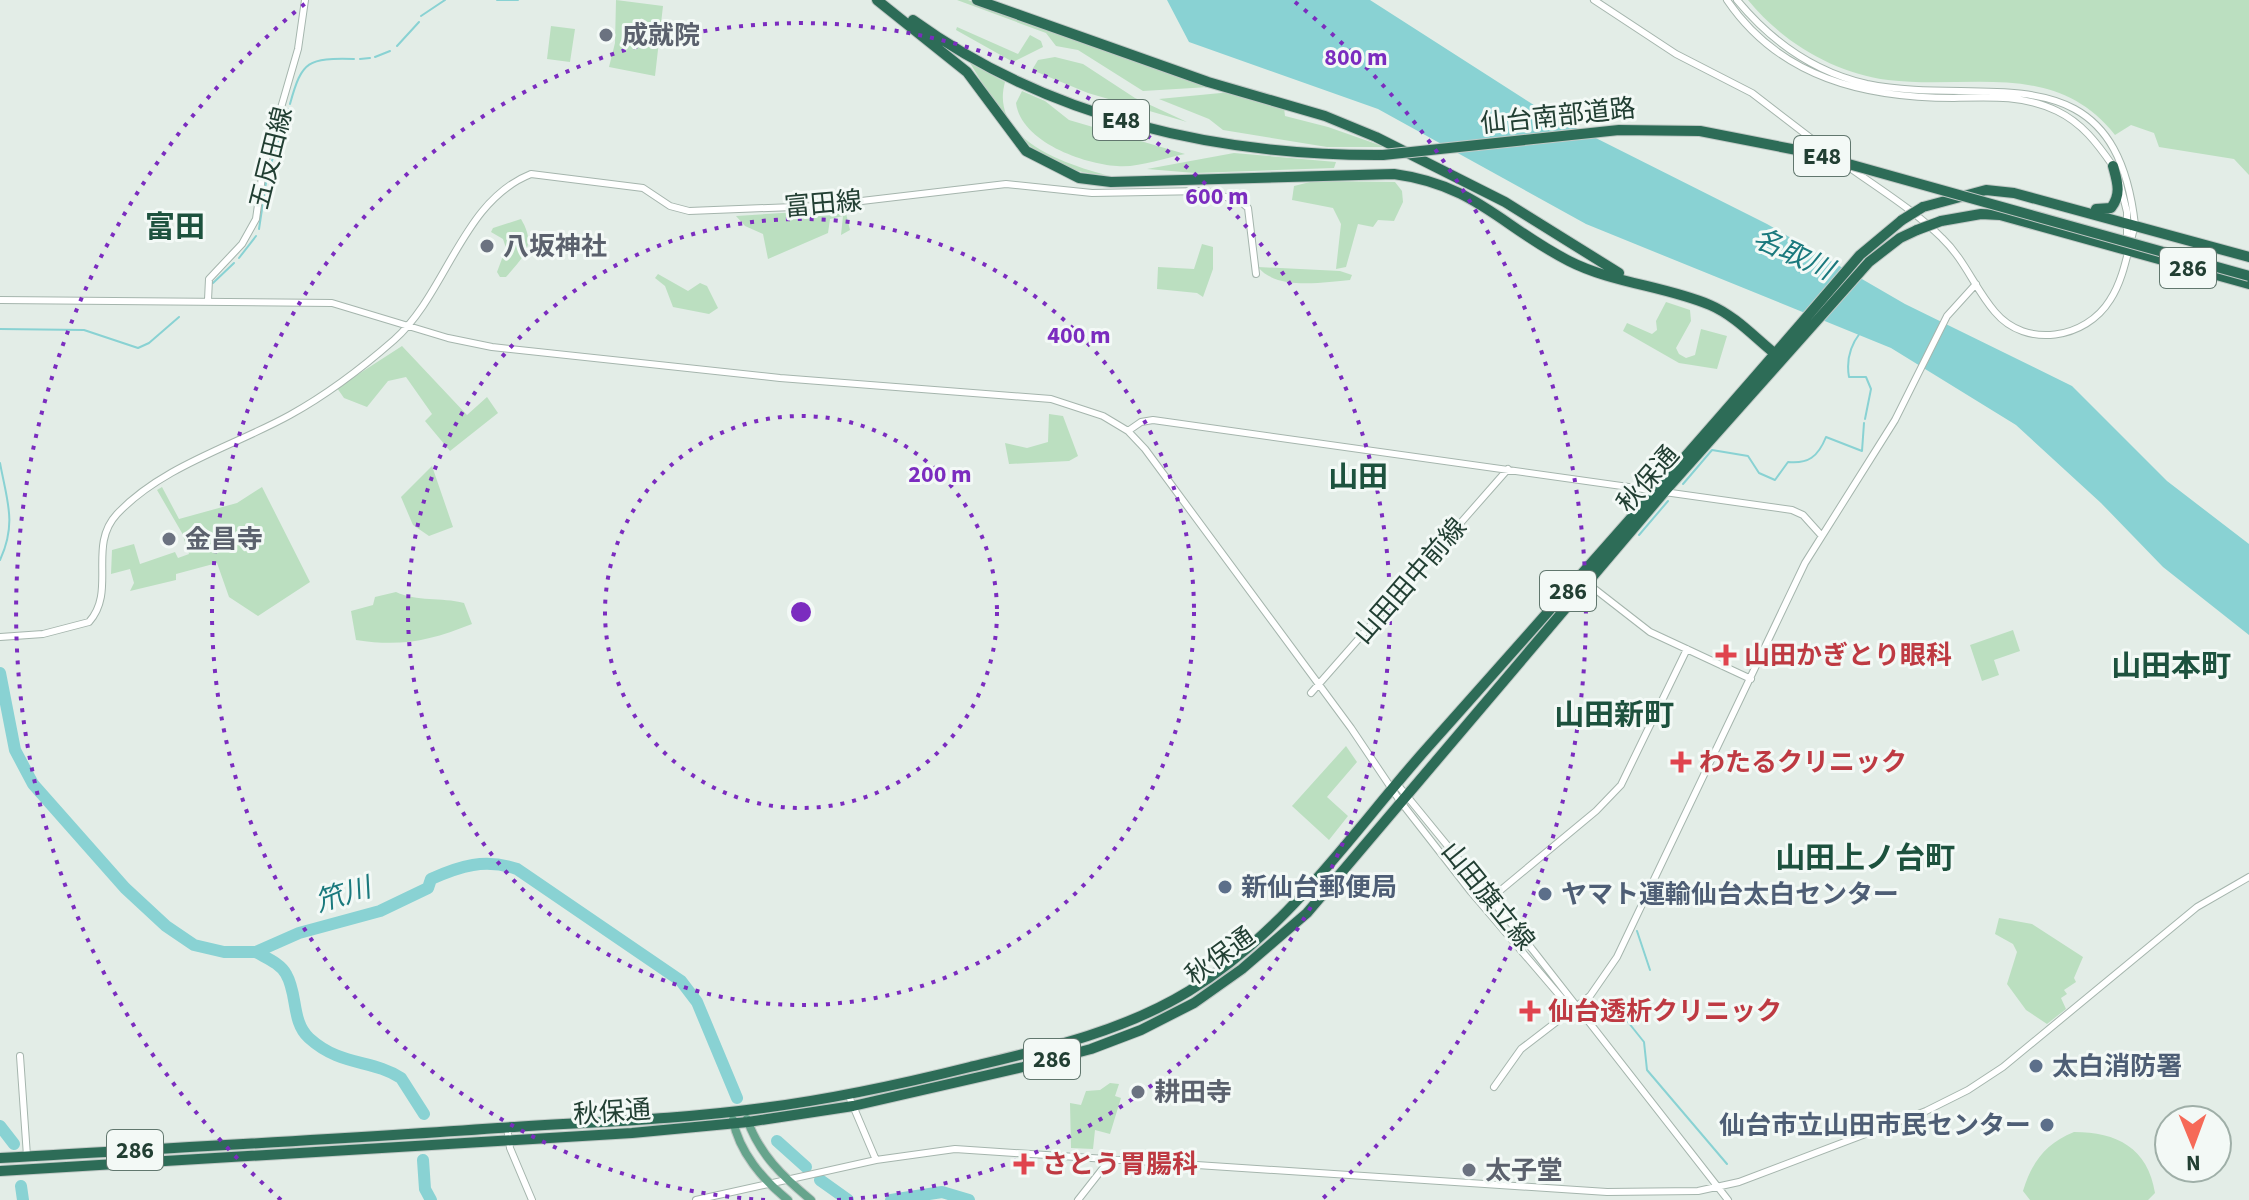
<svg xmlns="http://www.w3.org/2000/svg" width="2249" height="1200" font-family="'Source Sans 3','Noto Sans JP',sans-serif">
	<rect width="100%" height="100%" fill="#e3ede7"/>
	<path fill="#bbdfc0" d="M616,0L663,6L655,76L609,67L615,43Z
		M957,0H968L1209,87L1143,91L1078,50L1056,46L1046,33Z
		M1748,0H2249V175L2234,159L2159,147L2154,133L2131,125L2115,135C2055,59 1969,90 1888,80C1834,73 1782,42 1748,0Z
		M551,26L575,29L570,62L547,59Z
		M957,27L1018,54L1030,35L1041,41L1043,47L1013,62L956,30Z
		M1055,57L1083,64L1135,98L1187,122L1088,93L1032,70L1038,60Z
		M970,63L1005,82C989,139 1065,164 1106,175C1029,171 1005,120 970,63Z
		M1022,91L1045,101L1069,120L1185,154C1164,158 1138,168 1117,166C1084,164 1021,142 1016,103Z
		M1231,92L1284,108L1285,116L1328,127L1385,147H1327L1223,130L1209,119L1159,99Z
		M1234,153L1336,162L1334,168L1195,173L1147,169Z
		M1314,181L1395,182L1402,191L1403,202L1394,221L1378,220L1373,227L1358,224L1346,267L1336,269L1341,224L1333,208L1292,200L1294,186Z
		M845,209L850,230L841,235L843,216L830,219L828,233L768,259L763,234L745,226L736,216Z
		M521,219C537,246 524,256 506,277H500L497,272L506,248L503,239L491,232L493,228Z
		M1202,244L1213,247V269L1203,297L1197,293L1157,289L1158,267L1194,269Z
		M1258,267L1340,271L1352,275L1350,280C1324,282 1277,291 1258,267Z
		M658,274L688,291L700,283L707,286L718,308L709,314L673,307L665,286L655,278Z
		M1666,302L1690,310L1691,321L1676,348L1679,354L1686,358L1695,355L1701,329L1727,336L1717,369L1679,363L1623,331L1627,323L1652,334L1657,330L1656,321Z
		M402,346L467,415L487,397L498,413L450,451L425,421L432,414L406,377L388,381L367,407L344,398L337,388Z
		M1049,414L1063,416L1078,456L1069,461L1009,464L1005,443L1027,448L1048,442Z
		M432,466L453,527L429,536L413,525L401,497Z
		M162,487L179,519L237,503L262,487L310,582L258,616L229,597L217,563L176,574V580L130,591L134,583L130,569L111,574L112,550L134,544L140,564L175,552L178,558L189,554L182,533L157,490Z
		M396,592C417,602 441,597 464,603L472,624C429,641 401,647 356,640L351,611L373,605L375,597Z
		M2013,630L2020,651L1994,660L1999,675L1982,681L1970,645Z
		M1346,746L1357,762L1327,797L1348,816L1329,840L1292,806Z
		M1999,918L2032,924L2083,957L2074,978L2076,982L2064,990L2067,994L2061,998L2066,1009L2047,1024L2026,1010L2007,984L2017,952L2013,944L1995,934Z
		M1110,1083L1119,1084L1115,1096L1121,1098L1110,1134L1095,1130L1093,1149L1071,1148L1070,1103L1081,1105L1086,1091L1100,1090Z
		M2074,1132C2117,1132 2148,1148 2155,1193L2148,1200H2030L2023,1191C2032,1162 2045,1144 2074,1132Z"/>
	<path fill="#89d2d3" d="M1167,0H1370L1548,114L1767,224L1905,304L2072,386L2167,481L2249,544V635L2163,567L2101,503L2016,425L1891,348L1586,224L1378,109L1189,42Z"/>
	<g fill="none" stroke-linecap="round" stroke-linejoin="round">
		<path stroke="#89d2d3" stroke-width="2" d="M497,0H518
			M421,16L445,0
			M397,46L419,22
			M375,57L390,51
			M360,59L370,58
			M290,104C302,60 308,58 354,59
			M259,229L267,176L289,109
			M239,258L256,236
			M213,283L234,263
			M0,329L84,330L138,348L149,343L179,317
			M1860,333C1850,346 1846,360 1849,377H1866L1871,389L1865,419
			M0,463C7,501 17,523 0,560
			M1683,484L1712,450L1748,456L1759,473L1775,480L1788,462C1808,464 1818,457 1826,437L1862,451L1864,423
			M1639,535L1668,501
			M1637,931L1650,970
			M1624,1017L1644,1042L1647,1070L1727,1164"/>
		<path stroke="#89d2d3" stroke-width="12" d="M0,673L15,750L33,784L125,888L166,926L194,945L224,952H256L299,933L380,911L428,888L431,879C460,866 485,858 517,869L681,981L697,1002L737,1098
			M256,952C266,958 280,963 286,974C298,994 291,1021 309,1038C341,1067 372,1059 401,1078L424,1114
			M0,1126L14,1144
			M777,1141L806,1167
			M423,1160L425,1189L431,1200
			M820,1180L848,1200
			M21,1186L23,1200
			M891,1200L942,1192L969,1200"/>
		<g stroke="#a5b5ad" stroke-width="8">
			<path id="minor" d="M1594,0L1676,54L1752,93L1838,159
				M1727,0C1780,78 1865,98 1954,98C1988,97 2025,95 2057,111C2082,123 2097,143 2113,166
				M1737,0C1771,41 1814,72 1867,84C1986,108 2115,46 2135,225C2128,249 2124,279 2110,300C2086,339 2026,349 1995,312C1975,289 1965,260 1942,238C1915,211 1881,190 1850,168
				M2120,184L2127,212V244
				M0,300L332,303L448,338L492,347L780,378L1051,399L1103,416L1128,431L1145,449L1351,728L1400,801L1471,892L1566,1003L1576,1009
				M208,300L209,279L242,244L256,219L263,170L298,49L305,0
				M1128,431L1141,422L1153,420L1792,510L1803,515L1821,535
				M1587,583L1650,632L1751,679
				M0,637L43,634L89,622C117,591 87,546 117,514C162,466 234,446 290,415C328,394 362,368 394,340C447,293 462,201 531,174L643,188L670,206L689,211L819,206L1006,184L1092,193L1204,191L1240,201L1248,208L1256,274
				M1311,693L1508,469
				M1397,784L1532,949L1728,1200
				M1490,899L1596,811L1621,785L1687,649
				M20,1056L27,1156
				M1494,1087L1521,1049L1590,996L1617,957L1805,563L1895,420L1947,316L1976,284
				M848,1094L876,1160
				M507,1127L510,1148L532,1200
				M696,1200L876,1160L955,1149L1607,1192L1698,1191L1739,1182L1926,1111L1968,1090L2003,1067L2197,907L2249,877
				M1078,1200L1111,1158"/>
		</g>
		<g stroke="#c1c9c6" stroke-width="10">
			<path id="major" d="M747,1119C759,1154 783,1177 811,1200
				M733,1120C739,1152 763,1180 788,1200"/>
		</g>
		<g stroke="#c1c9c6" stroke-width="12">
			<path id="highway" d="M877,0L967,72L1026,151L1079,178L1111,182L1394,174C1476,185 1502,227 1569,261C1612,283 1665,286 1710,305C1736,316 1756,339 1779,357
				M977,0L1208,82L1325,116L1376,137L1505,202L1619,273
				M913,20C1050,119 1218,156 1383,155
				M1923,207L1986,190L2014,193L2249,257
				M2096,209L2111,208C2122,194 2117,181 2113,166
				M1941,221L1981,214L2000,215L2249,284
				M0,1158C166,1148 332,1140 498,1128C587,1122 675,1120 763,1108C833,1099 902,1084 970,1067C1045,1049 1122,1032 1189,991C1289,930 1352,832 1428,747C1573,584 1718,421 1860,255L1902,220
				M0,1171L632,1133L748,1122L853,1106L1023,1067L1091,1049L1141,1030L1194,1003L1242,969L1307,913L1666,490L1869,262L1900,238L1917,230"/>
		</g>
		<use href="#minor" stroke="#fff" stroke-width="6"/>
		<use href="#major" stroke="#66a48c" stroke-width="8"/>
		<use href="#highway" stroke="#2d6c57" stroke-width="10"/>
		<g stroke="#c1c9c6" stroke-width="12" stroke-linecap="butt">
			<path id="highway-bridge" d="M1383,155L1619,130L1700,131L1802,151L2249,276
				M1902,220L1923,207
				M1917,230L1941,221"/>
		</g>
		<use href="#highway-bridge" stroke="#2d6c57" stroke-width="10"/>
	</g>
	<g fill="none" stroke="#7b2cbf" stroke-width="4" stroke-dasharray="4 8">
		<circle cx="801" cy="612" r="196"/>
		<circle cx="801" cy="612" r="393"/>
		<path d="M765 1200A589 589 0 1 1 837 1200"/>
		<path d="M281 1200A785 785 0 0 1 307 2M1295 2A785 785 0 0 1 1321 1200"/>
	</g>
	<g fill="#6b7280" stroke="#f3f9f6" stroke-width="3">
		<circle cx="606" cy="35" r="8"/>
		<circle cx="487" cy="246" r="8"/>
		<circle cx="169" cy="539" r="8"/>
		<circle cx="1138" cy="1092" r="8"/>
		<circle cx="1469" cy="1170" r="8"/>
	</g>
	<g fill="#e0444e" stroke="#f3f9f6" stroke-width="3">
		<path d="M1722 643h8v8h8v8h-8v8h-8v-8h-8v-8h8z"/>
		<path d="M1677 750h8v8h8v8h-8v8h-8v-8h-8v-8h8z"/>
		<path d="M1526 999h8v8h8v8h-8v8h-8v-8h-8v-8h8z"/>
		<path d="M1020 1152h8v8h8v8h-8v8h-8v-8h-8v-8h8z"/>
	</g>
	<g fill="#5c6f8a" stroke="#f3f9f6" stroke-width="3">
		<circle cx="1225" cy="887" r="8"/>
		<circle cx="1545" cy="894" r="8"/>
		<circle cx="2036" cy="1066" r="8"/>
		<circle cx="2047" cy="1125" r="8"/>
	</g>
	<g text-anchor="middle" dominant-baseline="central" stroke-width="6" stroke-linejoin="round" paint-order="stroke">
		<g fill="#f3f9f6" stroke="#61776e" stroke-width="2">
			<rect x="1093" y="100" width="56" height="40" rx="6"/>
			<rect x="1794" y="136" width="56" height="40" rx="6"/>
			<rect x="2160" y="248" width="56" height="40" rx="6"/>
			<rect x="1540" y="571" width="56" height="40" rx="6"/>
			<rect x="1024" y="1039" width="56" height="40" rx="6"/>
			<rect x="107" y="1130" width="56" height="40" rx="6"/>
		</g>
		<g font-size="24" font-weight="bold" fill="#223f33">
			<text x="1121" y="120">E48</text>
			<text x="1822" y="156">E48</text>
			<text x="2188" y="268">286</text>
			<text x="1568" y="591">286</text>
			<text x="1052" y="1059">286</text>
			<text x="135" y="1150">286</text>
		</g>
		<g font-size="26" font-weight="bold" fill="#5b616d" stroke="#f3f9f6" text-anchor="start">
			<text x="622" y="35">成就院</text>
			<text x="503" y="246">八坂神社</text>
			<text x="185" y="539">金昌寺</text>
			<text x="1154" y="1092">耕田寺</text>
			<text x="1485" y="1170">太子堂</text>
		</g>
		<g font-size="26" fill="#223f33" stroke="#f3f9f6">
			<text transform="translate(1558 116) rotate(-6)">仙台南部道路</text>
			<text transform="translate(271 158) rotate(-76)">五反田線</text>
			<text transform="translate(823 204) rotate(-5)">富田線</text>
			<text transform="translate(1648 479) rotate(-49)">秋保通</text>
			<text transform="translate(1410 581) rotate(-49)">山田田中前線</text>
			<text transform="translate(1488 896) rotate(51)">山田旗立線</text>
			<text transform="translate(1220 956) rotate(-36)">秋保通</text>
			<text transform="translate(612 1112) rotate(-4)">秋保通</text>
		</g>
		<g font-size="26" font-weight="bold" fill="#be3a42" stroke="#f3f9f6" text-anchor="start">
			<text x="1744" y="655">山田かぎとり眼科</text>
			<text x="1699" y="762">わたるクリニック</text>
			<text x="1548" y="1011">仙台透析クリニック</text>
			<text x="1042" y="1164">さとう胃腸科</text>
		</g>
		<g font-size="26" font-weight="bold" fill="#4e5e75" stroke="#f3f9f6" text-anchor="start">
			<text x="1241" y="887">新仙台郵便局</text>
			<text x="1561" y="894">ヤマト運輸仙台太白センター</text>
			<text x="2052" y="1066">太白消防署</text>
			<text x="2031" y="1125" text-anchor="end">仙台市立山田市民センター</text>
		</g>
		<g font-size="28" font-style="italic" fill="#1a797d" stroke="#f3f9f6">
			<text transform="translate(1793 254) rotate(25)">名取川</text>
			<text transform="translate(343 895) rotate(-17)">笊川</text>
		</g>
		<g font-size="30" font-weight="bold" fill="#1d523e" stroke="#f3f9f6">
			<text x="175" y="227">富田</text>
			<text x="1358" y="477">山田</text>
			<text x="2171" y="666">山田本町</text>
			<text x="1614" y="715">山田新町</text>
			<text x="1865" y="858">山田上ノ台町</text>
		</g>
	</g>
	<circle cx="801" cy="612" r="12" fill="#7b2cbf" stroke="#f3f9f6" stroke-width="4"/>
	<g font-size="24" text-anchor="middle" font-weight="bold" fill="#7b2cbf" stroke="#f3f9f6" stroke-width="6" stroke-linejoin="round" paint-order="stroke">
		<text x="1356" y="65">800 m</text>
		<text x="1217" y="204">600 m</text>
		<text x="1079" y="343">400 m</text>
		<text x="940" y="482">200 m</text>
	</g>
	<g transform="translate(2193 1144) rotate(179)"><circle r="38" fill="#f3f9f6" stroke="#9fafa8" stroke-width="2"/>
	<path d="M0-6L14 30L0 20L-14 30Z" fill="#f66a58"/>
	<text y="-12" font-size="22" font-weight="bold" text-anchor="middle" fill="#223f33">N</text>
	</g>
</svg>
